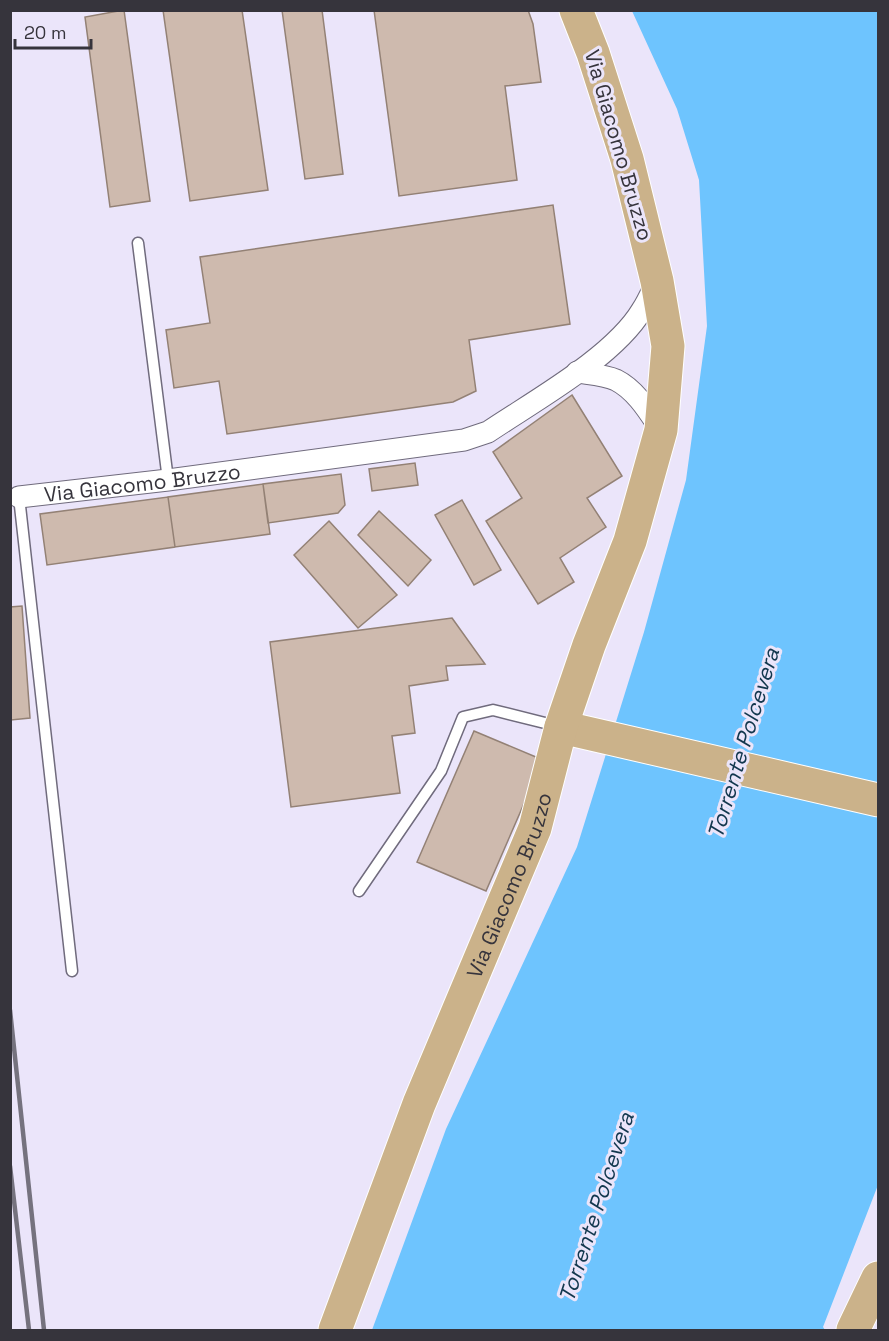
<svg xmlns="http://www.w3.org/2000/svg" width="889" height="1341" font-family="'Space Grotesk',sans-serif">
	<rect width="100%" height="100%" fill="#ebe5fa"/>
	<path fill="#6ec4fe" d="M632,11H878V1185L823,1327L825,1330H372L446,1129L577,847L644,632L686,480L707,326L699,180L677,109Z"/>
	<path fill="#cebaae" stroke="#938175" stroke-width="1.5" d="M124,10L150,201L110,207L85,17Z
		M163,10H242L268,190L190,201Z
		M282,10H322L343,174L305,179Z
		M374,10H528L533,24L541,82L505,86L517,180L399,196Z
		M553,205L570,324L469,340L476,391L453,402L227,434L219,381L174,388L166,330L210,323L200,257Z
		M572,395L622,476L587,498L606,527L560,558L574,582L538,604L486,521L522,498L493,452Z
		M415,463L418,485L372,491L369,469Z
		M341,474L345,505L338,513L268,523L263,484Z
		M263,484L270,534L175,547L168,497Z
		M168,497L175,547L47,565L40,514Z
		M462,500L501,570L474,585L435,515Z
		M379,511L431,560L408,586L358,535Z
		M329,521L397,595L358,628L294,555Z
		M22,606L30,718L11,720L10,607Z
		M452,618L485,664L446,666L448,680L409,686L415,733L392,736L400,793L291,807L270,642Z
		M474,731L543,760L486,891L417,862Z"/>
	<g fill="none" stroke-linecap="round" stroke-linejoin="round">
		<g stroke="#706b7d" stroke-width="13">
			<path id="lane" d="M138,243L168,480
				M19,497L72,971
				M359,891L441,771L463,717L493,710L557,726"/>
		</g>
		<g stroke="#706b7d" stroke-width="23">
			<g id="street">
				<path d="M577,372C589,374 605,375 616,380C636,390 649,412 661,430"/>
				<path id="s1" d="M19,497L168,480L464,440L488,432C534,401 614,357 642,310C648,301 652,291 657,281"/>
			</g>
		</g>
		<g stroke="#fff" stroke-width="35">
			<g id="primary">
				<path d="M561,727L878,800"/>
				<path id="s2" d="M335,1330L419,1104L535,828L561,727L589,645L630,541L661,430L668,346L657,281L627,159L593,53L576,10"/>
				<path d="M853,1330L878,1278"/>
			</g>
		</g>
		<use href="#lane" stroke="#fff" stroke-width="10"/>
		<use href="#street" stroke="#fff" stroke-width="21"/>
		<use href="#primary" stroke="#cbb28a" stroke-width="33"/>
		<path stroke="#75727e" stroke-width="4.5" d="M10,1010L44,1330
			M10,1166L29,1330"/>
	</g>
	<g text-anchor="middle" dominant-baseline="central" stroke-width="6" stroke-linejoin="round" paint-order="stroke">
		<g font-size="21" fill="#36343c" stroke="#ebe5fa">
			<text transform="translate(619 145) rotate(74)">Via Giacomo Bruzzo</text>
			<text stroke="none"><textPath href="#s1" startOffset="124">Via Giacomo Bruzzo</textPath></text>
			<text stroke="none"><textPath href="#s2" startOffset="478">Via Giacomo Bruzzo</textPath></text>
		</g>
		<g font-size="22" font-style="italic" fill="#12374e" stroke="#ebe5fa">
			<text transform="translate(743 743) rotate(-73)">Torrente Polcevera</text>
			<text transform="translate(596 1207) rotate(-72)">Torrente Polcevera</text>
		</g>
	</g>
	<rect width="889" height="1341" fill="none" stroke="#36343c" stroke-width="24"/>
	<path d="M15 39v9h76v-9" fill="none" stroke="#36343c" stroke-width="3"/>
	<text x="24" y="39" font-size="18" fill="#36343c" stroke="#ebe5fa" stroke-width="4.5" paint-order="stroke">20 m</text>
</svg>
